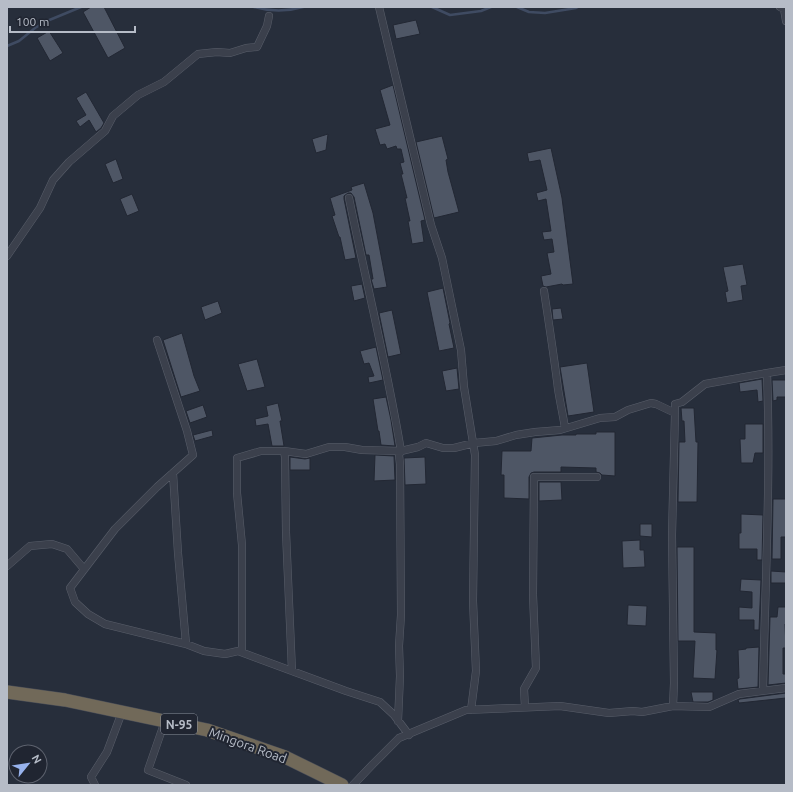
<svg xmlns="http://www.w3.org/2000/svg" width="793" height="792" font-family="Ubuntu,sans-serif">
	<rect width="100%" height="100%" fill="#272e3b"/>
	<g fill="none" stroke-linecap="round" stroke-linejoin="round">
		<path stroke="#3f4b62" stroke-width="2.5" d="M254,7C271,12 286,12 303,7
			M432,7L450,15L481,11L491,7
			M517,7L529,12L545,13L576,8L578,7
			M7,46L19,41L35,28L47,21L81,7"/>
	</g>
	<path fill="#4e5665" stroke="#222733" d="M91,7H104L125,48L108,58L83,12Z
		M416,20L420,34L396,39L393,25Z
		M49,31L63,53L50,61L37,38Z
		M393,85L425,220L421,221L424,242L412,244L408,221H410L405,198H407L401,174H403L400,163L404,162L401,149H397L396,146L387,149L385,144L380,145L375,129L390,125L380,90Z
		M86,92L104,123L101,128L96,132L89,120L80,127L76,121L86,115L76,98Z
		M328,134L326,150L316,153L312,139Z
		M442,136L448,159L446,160L448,172L459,212L434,218L416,142Z
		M551,148L562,198L573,284L563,285L562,284L546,287L543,286L541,276L551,274L547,253L554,252L552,239L544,240L542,232L551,231L546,199L538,201L536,193L547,190L540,160L529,162L527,153Z
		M116,159L123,179L113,183L105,164Z
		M364,183L373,213L387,287L374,289L371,279H373L369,255H366L354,197L351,193H348L344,196V199L356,258L345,260L340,237H339L332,216L335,215L330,198L352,190L351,187Z
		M132,194L139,211L127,216L120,199Z
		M743,264L747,285L741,286L743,300L727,303L725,292L728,291L723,267Z
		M362,284L365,298L354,301L351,286Z
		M443,288L450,323L449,324L454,348L439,351L427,292Z
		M218,301L222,313L205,320L201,307Z
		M561,308L563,319L553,320L552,309Z
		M392,310L401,354L388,357L379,313Z
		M182,333L194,376L200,391L181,397L163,340Z
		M376,347L383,380L369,383L368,377L374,376L369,363L364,364L360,351Z
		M257,359L265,387L247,391L238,364Z
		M587,363L594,412L568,416L560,367Z
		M457,368L459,389L446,391L442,371Z
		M762,379L763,401L758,402L757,390L740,392L739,383Z
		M772,380H786V397H777V400L773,401Z
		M386,397L391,420L395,446L381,445L379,431H378L373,399Z
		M278,403L282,421H280L284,446H272L268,424L256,426L255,419L268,416L266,406Z
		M203,405L207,417L190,423L186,411Z
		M681,408H694L696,442H698L697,502H678L679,442H685L684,421H682Z
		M745,424H763V453H755L753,463H741L740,439H745Z
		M212,430L213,436L195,441L193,435Z
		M596,432H615V476L602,475L600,473L596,472V468L561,467V472H534L531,473L529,477V499L504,498V475H501L502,451H531L532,438L562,435H576V434H596Z
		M375,455L394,456L395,480L374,481Z
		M290,457L305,459L310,458V470H290Z
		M425,457L426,484L405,485L404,458Z
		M539,482H561L562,500L539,501Z
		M773,499H786V537H781V559H772Z
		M741,514L763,515L762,560H757V549H739V533H741Z
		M640,524H652V537L640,536Z
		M640,540V550H644L645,567L623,568L622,541Z
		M677,547H694V632L716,633V650H717L715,679L693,678L695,641H678Z
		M771,571L786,572V583H771Z
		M741,579L761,580L759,630H754V620H739V607L752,608V592L740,591Z
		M628,605L647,606L646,626L627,625Z
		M778,607H786V624H785L786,648H783V674H786V683L768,685L770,617H777Z
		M759,647L758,687L738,689L737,679L739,678L738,650L746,649V648Z
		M691,692H713V700L708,702H693Z
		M786,693V698L739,703L738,700L740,699Z"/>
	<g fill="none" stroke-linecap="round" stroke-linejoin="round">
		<g stroke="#595e6a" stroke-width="8">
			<path id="street" d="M379,7L431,225L442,258L461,350L464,387L475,455L473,601L476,671L471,710
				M780,7L784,9L786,21
				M349,198C366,282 387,366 401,451L399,455L400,464L401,615L399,646L400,676L398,721
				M7,256L40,208L53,180L69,162L105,131L113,116L138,95L164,82L198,54L217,52L230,53L246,48L257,47L267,26L269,16
				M544,291C549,324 554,356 558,389C560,402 563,415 565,428
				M157,340L187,431L193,455L157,487L115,529L70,588L75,602L88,614L105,624L186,644L204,651L225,654L238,651L346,691L380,702L394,715L409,735
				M675,413V404L682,402L705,384L767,373
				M284,451L306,454L329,447H345L362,450L401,451L418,447L426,443L443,448H454L474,443L496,441L516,435L535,432L560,430L600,418L615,417L628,410L651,403L656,404L675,413L672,535L674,683L673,706
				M173,473L178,553L186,644
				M7,566L30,546L52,544L67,549L84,569
				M242,652V545L237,493V458L261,451H284L285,457L286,532L292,671
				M763,691C765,585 771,479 767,373L786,370
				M525,707L524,689L536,668L533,595L534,477H597
				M165,721L148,770L186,785
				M95,785L91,777L107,752L122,712
				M353,785L373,764L399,738L466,710L560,706L609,713L633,711L642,712L673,706L709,707L739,694L786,688"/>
		</g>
		<g stroke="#464b57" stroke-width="14">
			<path id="highway" d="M7,692L65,700L207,730L285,757L342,785"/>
		</g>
		<use href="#street" stroke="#3b404c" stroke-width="7"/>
		<use href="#highway" stroke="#716959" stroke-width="13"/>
	</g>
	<g text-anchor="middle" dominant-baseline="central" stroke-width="4" stroke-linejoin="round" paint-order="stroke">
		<rect fill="#202531" stroke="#898f9a" stroke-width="1" x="161" y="714" width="36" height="20" rx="3"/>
		<g font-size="12" font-weight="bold" fill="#b6bcc7">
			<text x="179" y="724">N-95</text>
		</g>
		<g font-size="13" fill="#b6bcc7" stroke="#202531">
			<text transform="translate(248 745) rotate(20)">Mingora Road</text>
		</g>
	</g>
	<rect width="793" height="792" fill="none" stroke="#b6bcc7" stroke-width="16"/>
	<g transform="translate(28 764) rotate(60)"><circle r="19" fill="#202531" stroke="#5c616d"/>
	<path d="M0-3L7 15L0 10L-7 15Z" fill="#97b2ec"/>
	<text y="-6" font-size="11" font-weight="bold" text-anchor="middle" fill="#b6bcc7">N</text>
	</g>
	<path d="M10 26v6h125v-6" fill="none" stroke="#b6bcc7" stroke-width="2"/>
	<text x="16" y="26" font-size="12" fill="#b6bcc7" stroke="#202531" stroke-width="3" paint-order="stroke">100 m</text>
</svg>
